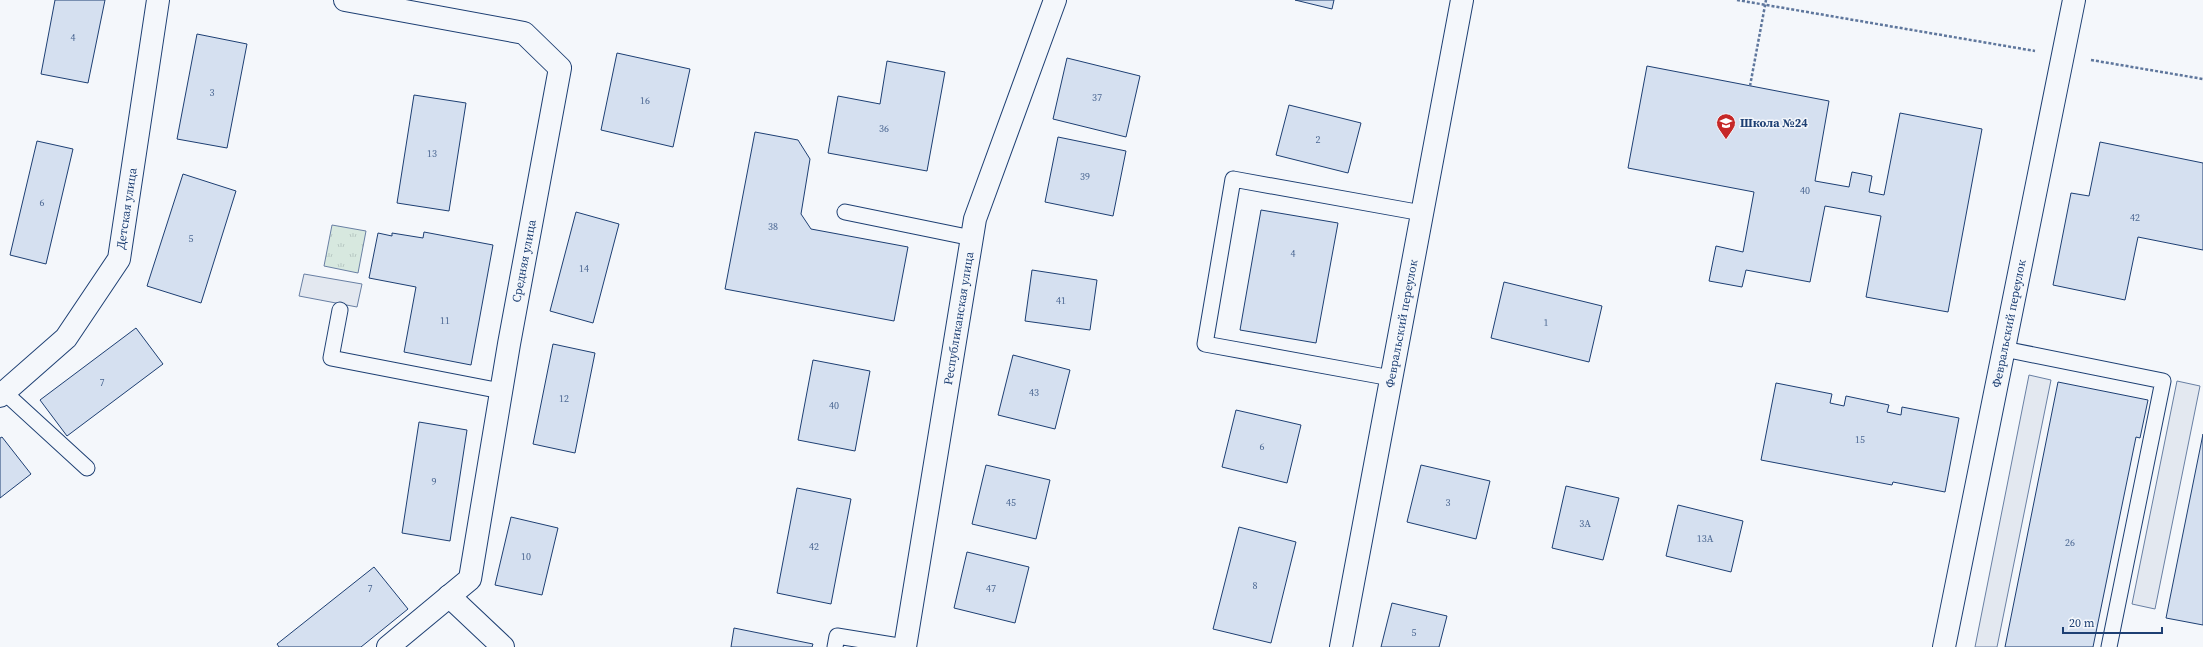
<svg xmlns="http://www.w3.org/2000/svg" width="2203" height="647" font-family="'Source Serif 4',serif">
	<defs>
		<pattern id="park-tufts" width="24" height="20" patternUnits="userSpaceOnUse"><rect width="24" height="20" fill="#d7e8df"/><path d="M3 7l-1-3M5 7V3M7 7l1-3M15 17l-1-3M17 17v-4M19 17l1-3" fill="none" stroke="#b8c8c3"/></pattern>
	</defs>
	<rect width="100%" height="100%" fill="#f4f7fb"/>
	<path fill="url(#park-tufts)" stroke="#687fa3" d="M332,225L366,231L358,273L324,266Z"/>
	<path fill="#e3e8f0" stroke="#687fa3" d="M304,274L362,284L357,307L299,296Z
		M2029,375L2051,380L1997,647H1975Z
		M2177,381L2200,386L2155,609L2132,604Z"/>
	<path fill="#d5e0f0" stroke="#1d3f73" d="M55,0H105L88,83L41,74Z
		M1295,0H1334L1332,9Z
		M197,34L247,44L227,148L177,139Z
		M617,53L690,69L673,147L601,130Z
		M1067,58L1140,76L1126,137L1053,119Z
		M887,61L945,72L927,171L828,153L838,96L880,104Z
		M1647,66L1829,101L1815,181L1849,187L1852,172L1872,176L1869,192L1884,195L1900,113L1982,129L1948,312L1866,297L1881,216L1825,206L1810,282L1746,270L1742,287L1709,281L1716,246L1743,252L1754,192L1628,168Z
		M414,95L466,103L449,211L397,203Z
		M1289,105L1361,123L1348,173L1276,155Z
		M755,132L798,140L810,159L801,214L811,229L908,247L894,321L725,289Z
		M1058,137L1126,151L1113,216L1045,202Z
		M37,141L73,149L46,264L10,255Z
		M2100,142L2203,163V250L2138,237L2125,300L2053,285L2071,193L2089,196Z
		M183,174L236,191L201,303L147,286Z
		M1261,210L1338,223L1316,343L1240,330Z
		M576,212L619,224L593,323L550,311Z
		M424,232L493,245L471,365L404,352L416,287L369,278L378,233L392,236V233L423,238Z
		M1032,270L1097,280L1090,330L1025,321Z
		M1504,282L1602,306L1589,362L1491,338Z
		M136,328L163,364L67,436L40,400Z
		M553,344L595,353L575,453L533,444Z
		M1013,355L1070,370L1055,429L998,415Z
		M813,360L870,371L855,451L798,440Z
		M2058,382L2148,400L2140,438L2136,437L2093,647H2005Z
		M1776,383L1832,394L1830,403L1844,406L1846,396L1889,405L1887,412L1901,415L1902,407L1959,418L1945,492L1893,482L1892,485L1761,460Z
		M1236,410L1301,425L1287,483L1222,467Z
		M419,422L467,430L450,541L402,533Z
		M2203,434V625L2166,618Z
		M2,437L31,474L0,498V438Z
		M986,465L1050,480L1036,539L972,524Z
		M1421,465L1490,481L1476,539L1407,522Z
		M1566,486L1619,498L1603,560L1552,548Z
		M797,488L851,499L831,604L777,593Z
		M1678,505L1743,521L1731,572L1666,556Z
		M511,517L558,528L542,595L495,585Z
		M1239,527L1296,542L1271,643L1213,629Z
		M967,552L1029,567L1015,623L954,608Z
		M374,567L408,609L361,647H279L277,644Z
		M1392,603L1447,616L1439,647H1381Z
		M734,628L813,644L812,647H731Z"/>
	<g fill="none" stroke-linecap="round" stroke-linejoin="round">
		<g stroke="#1d3f73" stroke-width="17">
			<path id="service" d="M845,212L972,238
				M340,310L331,358L501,391
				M2004,349L2163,381L2109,647
				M1391,378L1205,344L1233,179L1422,213
				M4,392L87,468
				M835,647L837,636L905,647"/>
		</g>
		<g stroke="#1d3f73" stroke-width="24">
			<g id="minor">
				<path d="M345,0L524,33L560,68L509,344L470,579L388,647"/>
				<path id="s1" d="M0,396L66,338L119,259L158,0"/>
				<path d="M449,596L503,647"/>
				<path id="s2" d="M905,647L975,219L1055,0"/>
				<path id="s3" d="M1341,647L1462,0"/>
				<path id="s4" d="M1944,647L2074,0"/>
			</g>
		</g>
		<path stroke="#5e769c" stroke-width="2.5" stroke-dasharray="3 2" stroke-linecap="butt" d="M1737,0L2035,51
			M2091,60L2203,79
			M1750,86L1766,0"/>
		<use href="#service" stroke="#f4f7fb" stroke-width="15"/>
		<use href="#minor" stroke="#f4f7fb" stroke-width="22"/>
	</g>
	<defs>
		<g id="school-pin" transform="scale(1)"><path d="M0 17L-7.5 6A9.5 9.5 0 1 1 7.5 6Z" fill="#c62828" stroke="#f4f7fb"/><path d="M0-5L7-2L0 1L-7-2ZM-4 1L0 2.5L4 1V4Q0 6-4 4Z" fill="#fff"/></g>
	</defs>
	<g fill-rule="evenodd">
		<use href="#school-pin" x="1726" y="123"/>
	</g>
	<g text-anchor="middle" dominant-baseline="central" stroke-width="3" stroke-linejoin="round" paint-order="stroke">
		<g font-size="10" fill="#4b6792">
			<text x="73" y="37">4</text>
			<text x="212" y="92">3</text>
			<text x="1097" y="97">37</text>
			<text x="645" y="100">16</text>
			<text x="884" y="128">36</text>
			<text x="1318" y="139">2</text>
			<text x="432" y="153">13</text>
			<text x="1085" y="176">39</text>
			<text x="1805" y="190">40</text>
			<text x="42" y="202">6</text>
			<text x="2135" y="217">42</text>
			<text x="773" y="226">38</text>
			<text x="191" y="238">5</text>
			<text x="1293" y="253">4</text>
			<text x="584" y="268">14</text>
			<text x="1061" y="300">41</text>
			<text x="445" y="320">11</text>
			<text x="1546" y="322">1</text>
			<text x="102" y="382">7</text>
			<text x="1034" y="392">43</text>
			<text x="564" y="398">12</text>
			<text x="834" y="405">40</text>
			<text x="1860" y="439">15</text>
			<text x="1262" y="446">6</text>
			<text x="434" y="481">9</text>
			<text x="1011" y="502">45</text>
			<text x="1448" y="502">3</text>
			<text x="1585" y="523">3А</text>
			<text x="1705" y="538">13А</text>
			<text x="2070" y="542">26</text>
			<text x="814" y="546">42</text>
			<text x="526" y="556">10</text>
			<text x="1255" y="585">8</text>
			<text x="370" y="588">7</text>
			<text x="991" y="588">47</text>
			<text x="1414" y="632">5</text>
		</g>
		<g font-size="12" font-weight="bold" fill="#1d3f73" stroke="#f4f7fb" text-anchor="start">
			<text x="1740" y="123">Школа №24</text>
		</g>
		<g font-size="12" fill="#1d3f73" stroke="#f4f7fb">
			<text stroke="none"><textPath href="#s1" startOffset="234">Детская улица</textPath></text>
			<text transform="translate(524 261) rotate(-79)">Средняя улица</text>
			<text stroke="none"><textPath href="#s2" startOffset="333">Республиканская улица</textPath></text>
			<text stroke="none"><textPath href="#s4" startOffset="330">Февральский переулок</textPath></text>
			<text stroke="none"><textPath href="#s3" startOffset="329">Февральский переулок</textPath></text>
		</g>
	</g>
	<path d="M2063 627v6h99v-6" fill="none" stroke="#1d3f73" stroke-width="2"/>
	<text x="2069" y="627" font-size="12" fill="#1d3f73" stroke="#f4f7fb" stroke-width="3" paint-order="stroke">20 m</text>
</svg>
